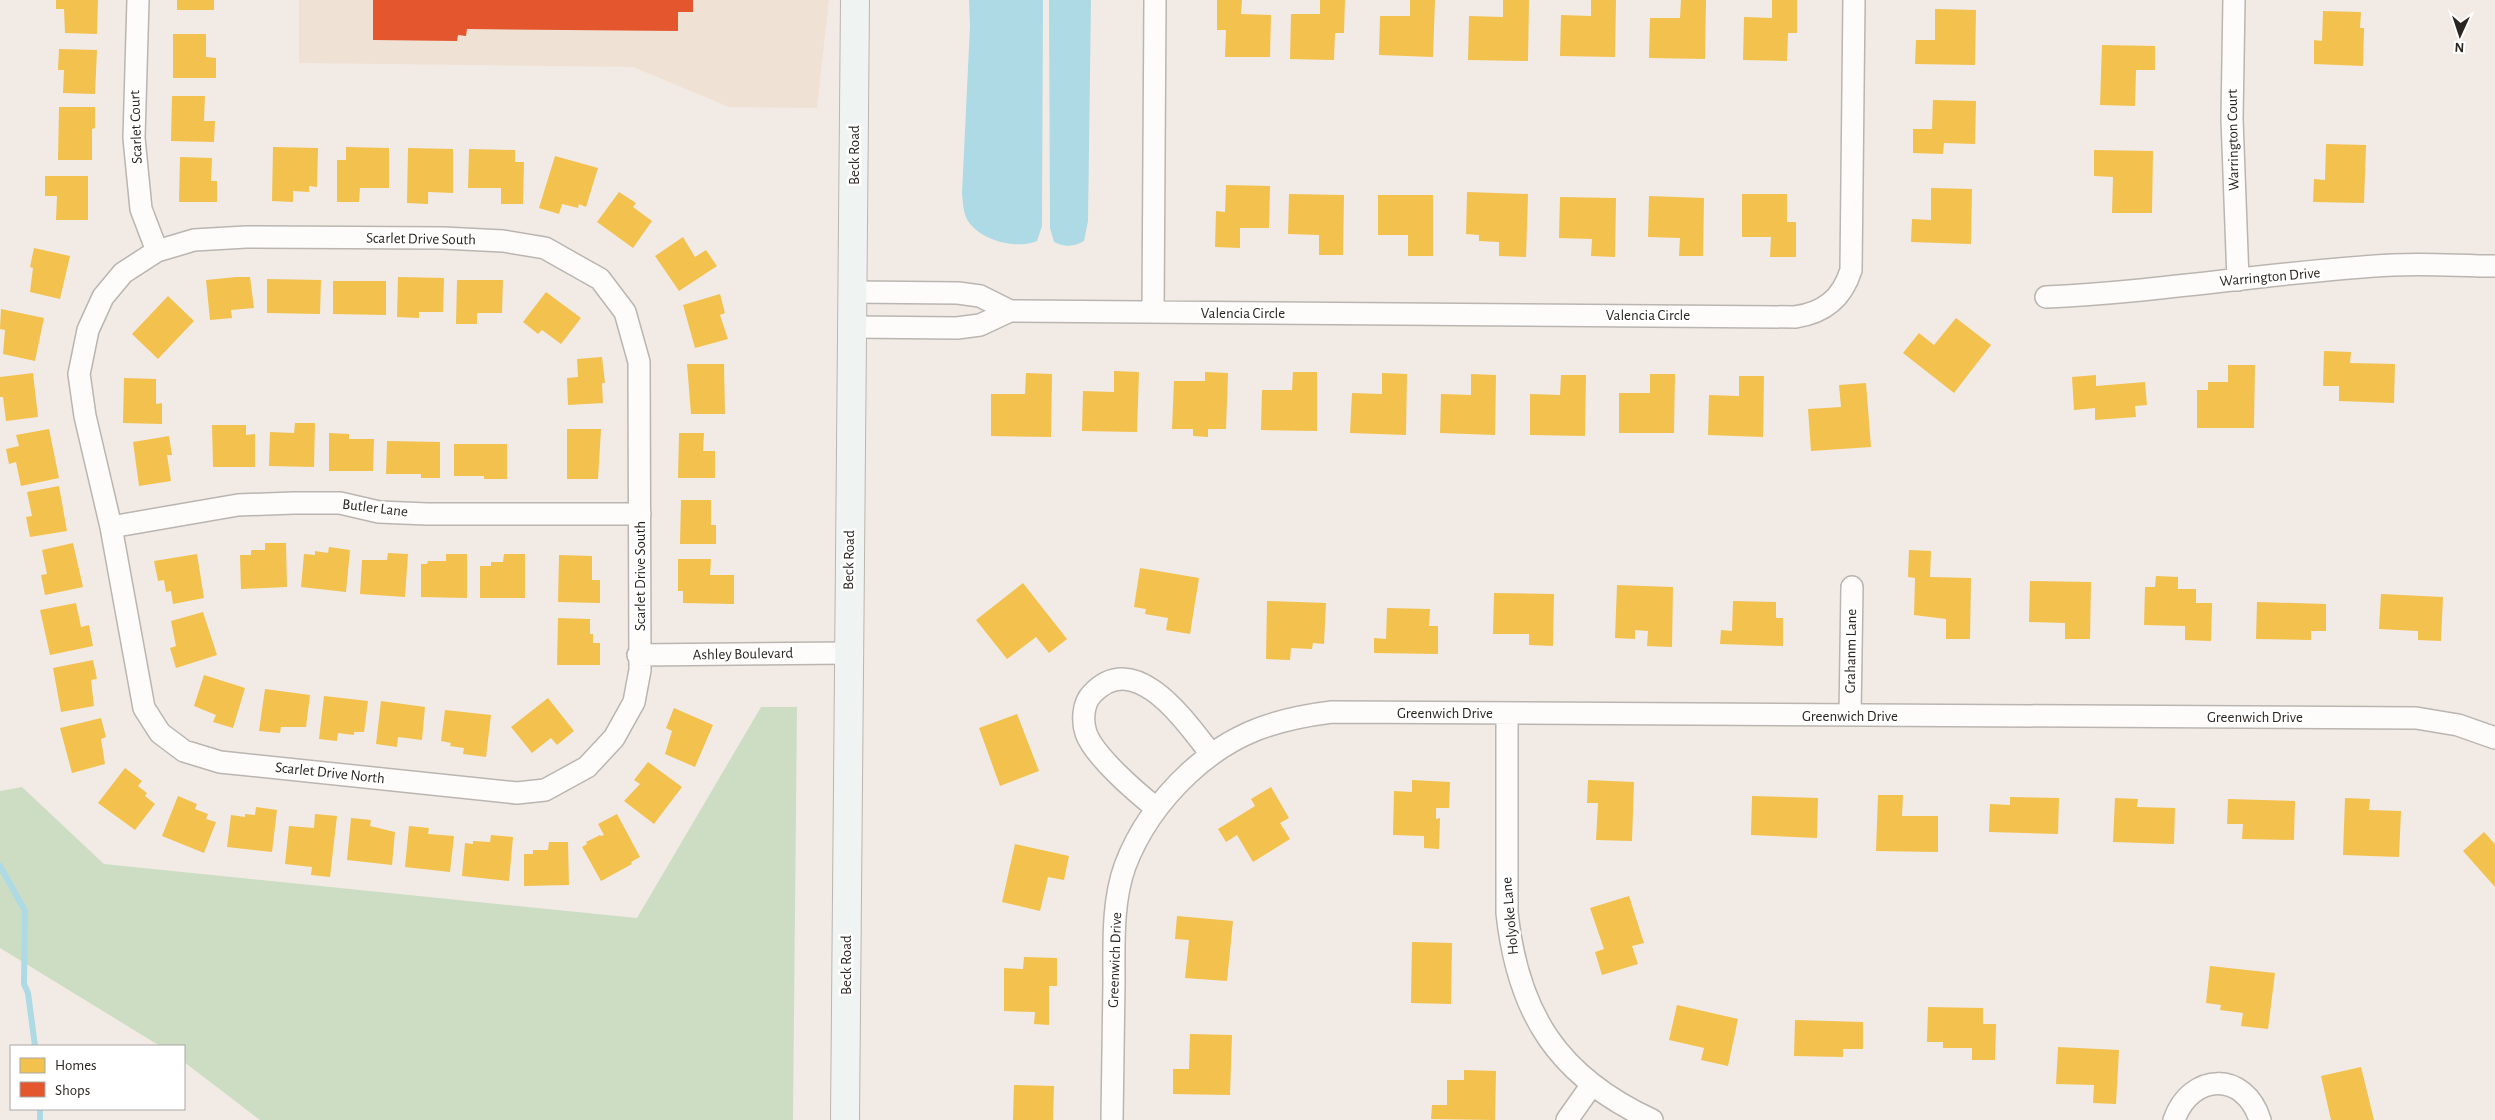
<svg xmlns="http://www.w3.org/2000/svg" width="2495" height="1120" font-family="'Alegreya Sans',sans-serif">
	<rect width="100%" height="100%" fill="#f2ebe5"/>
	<path fill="#f0e1d5" d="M299,0H829L817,108L729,107L633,67L299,63Z"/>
	<path fill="#cdddc3" d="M761,707H797L793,1120H260L184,1062V1046H160L0,948V791L22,787L104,864L637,918Z"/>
	<path fill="#addae5" d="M969,0H1043L1042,226L1037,241C1016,250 980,240 968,221C963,213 963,202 962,193L970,26Z
		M1049,0H1091L1088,221L1084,241C1074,247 1064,247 1054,242L1050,228Z"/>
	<path fill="#f2c14e" d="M56,0H98L97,34L65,33L64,9H56Z
		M177,0H214V10H177Z
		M1217,0H1242L1241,14L1271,15L1270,57H1225L1226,30H1217Z
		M1320,0H1345L1344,33H1335L1334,60L1290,59L1291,14H1320Z
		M1410,0H1435L1433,57L1379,55L1380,16H1410Z
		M1503,0H1529L1528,61L1468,60L1469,16L1503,17Z
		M1591,0H1616L1615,57L1560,56L1561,15L1591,16Z
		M1681,0H1706L1705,59L1649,58L1650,18H1680Z
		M1772,0H1797V33H1788L1787,61L1743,60L1744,17L1772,18Z
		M1935,9L1976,10L1975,65L1915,64L1916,40H1935Z
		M2323,11L2361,12L2360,28H2364L2363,66L2314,64V40L2322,41Z
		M173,34H206V57L216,58V78H173Z
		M2102,45L2155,46V70H2136L2135,106L2100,105Z
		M59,49L97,50L95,94L63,93L64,70H58Z
		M172,96H205L204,121H215L214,142L171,141Z
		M1933,100L1976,101L1975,144L1944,143L1943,154L1913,153V129H1932Z
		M59,107H95V128L92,129V160H58Z
		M2326,144L2366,145L2364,203L2313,202L2314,179L2325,180Z
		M273,147L318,148L317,187L309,186V192L293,191V202L272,201Z
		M346,147L389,148V188H360L359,202H337V160H346Z
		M408,148L453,149V193L428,192V204L407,203Z
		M469,149L515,150V162H524L523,204H501V188H468Z
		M2094,150L2153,151L2152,213H2112L2113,177L2094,176Z
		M555,156L598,168L586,207L579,204L578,208L562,204L559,214L539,208Z
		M180,157L212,158L211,181H217V202H179Z
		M45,176H88V220H56L57,196H45Z
		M1226,185L1270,186L1269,228H1240V248L1215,247L1216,211L1225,212Z
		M1931,188L1972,189L1971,244L1911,242L1912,219L1931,220Z
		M619,192L636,203L633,207L652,221L633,248L597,222Z
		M1467,192L1528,194L1526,257L1499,256V242L1479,241V235L1466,234Z
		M1289,194L1344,195L1343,255H1319V235L1288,234Z
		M1742,194H1787V222H1796V257H1770L1771,237H1742Z
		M1378,195H1433V256H1408V235H1378Z
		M1649,196L1704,198L1703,256H1679L1680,238L1648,237Z
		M1560,197L1616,198L1615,257L1591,256L1592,239L1559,238Z
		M683,237L695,257L706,250L717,266L679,291L655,256Z
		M34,248L70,256L60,299L30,292L33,268L30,267Z
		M236,277H250L254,308L231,310L232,318L210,320L206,280Z
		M398,277L444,278L443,312H419V318L397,317Z
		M267,279L321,280L320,314L267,313Z
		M457,280H503L502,313H477V324H456Z
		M333,281H386V315L333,314Z
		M546,292L581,318L561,344L542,330L538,334L523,322Z
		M720,294L725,313L720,315L728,339L695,348L683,305Z
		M168,296L194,321L158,359L132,334Z
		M1,309L44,318L35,361L3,354L5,330L0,329Z
		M1956,318L1991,345L1954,393L1903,353L1919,333L1934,345Z
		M2324,351L2351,352L2350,363L2395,364L2394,403L2339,401V386H2323Z
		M602,357L605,383H602L603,403L568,405L567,378L578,377L577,359Z
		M687,364H724L725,414H691Z
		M2228,365H2255L2254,428H2197V390H2208V382H2228Z
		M1114,371L1139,372L1137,432L1082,431L1083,391L1114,392Z
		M1205,372L1228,373L1226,429H1208V437L1193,436V429H1172L1174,381H1205Z
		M1293,372H1317V431L1261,430L1262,390H1292Z
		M33,373L38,417L6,421L3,397H0V377Z
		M1026,373L1052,374L1051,437L991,436V394H1025Z
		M1382,373L1407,374L1406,435L1350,433L1352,393L1382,394Z
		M1471,374L1496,375L1495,435L1440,433L1441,394L1471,395Z
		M1650,374H1675L1674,433H1619V393H1650Z
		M1561,375H1586L1585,436L1530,435V394L1560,395Z
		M2096,375V386L2145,382L2147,405L2135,406L2136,417L2095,420V408L2074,410L2072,377Z
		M1739,376H1764L1763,437L1708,435L1709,395L1739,396Z
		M124,378L156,379V404L162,403V424L123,423Z
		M1866,383L1871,447L1811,451L1808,409L1841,407L1839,385Z
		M295,423H315L314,467L269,466L270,432L294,433Z
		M212,425H246V435L255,434V467H213Z
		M49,429L59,478L21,486L16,462L9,464L6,449L19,446L16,435Z
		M567,429H601L598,479H567Z
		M329,433L349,434V439H374L373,471H329Z
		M679,433H704L703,451H715V478H678Z
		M169,436L172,455H167L171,481L139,486L133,442Z
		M387,441L440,442V478H421V474H386Z
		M454,444H507V479H484V476H454Z
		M59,486L67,531L30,537L26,517L32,516L27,492Z
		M681,500H711V525H716V544H680Z
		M73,543L83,587L45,595L41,575L47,574L42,550Z
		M265,543H286L287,587L241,589L240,555H251V550H265Z
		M329,547L350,550L346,592L301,587L304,554L315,555V551L328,553Z
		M1909,550L1931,551L1930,577L1971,578L1970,639H1946V619L1914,615L1915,578L1908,577Z
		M388,553L408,554L405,597L360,594L362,560H387Z
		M197,554L204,598L173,604L171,591L166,592L164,580L158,581L154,561Z
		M446,554H467V598L421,597V564H427L428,561H446Z
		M504,554H525V598H480V566H491V562H503Z
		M559,555L592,556V580H600V603L558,602Z
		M678,559H711L710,575H734V604L683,603V591H678Z
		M1140,568L1199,578L1190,634L1166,630L1168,618L1145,614L1146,609L1134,607Z
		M2156,576L2178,577V589H2196V603H2212L2211,641L2185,640V626L2144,625L2145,587H2155Z
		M2030,581L2091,582L2090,639H2065V623L2029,622Z
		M1023,583L1067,639L1049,653L1036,637L1007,659L976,620Z
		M1617,585L1673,587L1672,647L1647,646L1648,631L1635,630V639L1615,638Z
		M1494,593L1554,594L1553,646L1529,645V634H1493Z
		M2381,594L2443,597L2441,641L2418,640V631L2379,629Z
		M1267,601L1326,603L1324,644L1313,643L1312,649L1291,648L1290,660L1266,659Z
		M1733,601L1776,602V618H1783V646L1720,644L1721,630L1732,631Z
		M2257,602L2326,604V631H2311V640L2256,639Z
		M76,603L81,627L89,625L93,646L50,655L40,610Z
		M1387,608L1430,609L1429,626H1438V654L1374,653V638L1386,639Z
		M203,612L217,655L176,668L170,648L176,646L171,621Z
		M558,618L590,619V634H593V643H600V665H557Z
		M93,660L97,679L91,680L94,706L61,712L53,668Z
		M204,675L245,688L233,728L213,722L216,715L194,706Z
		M265,689L310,695L306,727H281L280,733L259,731Z
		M324,696L368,701L364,732H354V735L338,733L337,741L319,739Z
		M548,698L574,731L557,745L551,738L532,753L511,727Z
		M381,701L425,707L422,740L398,737L397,747L376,744Z
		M674,708L713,725L695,767L665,754L672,731L666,728Z
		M445,710L491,715L486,757L463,754L464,748L450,746L451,743L441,741Z
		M1017,714L1039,771L1000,786L979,728Z
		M101,718L106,737L101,739L105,764L72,773L60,728Z
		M648,762L682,787L654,824L624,801L640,784L634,780Z
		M125,768L142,781L138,786L147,793L145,796L155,804L135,830L98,803Z
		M1412,780L1450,782L1449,808H1436V819L1440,818L1439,849L1424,848V836L1393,835L1394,791L1412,792Z
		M1588,780L1634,782L1632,841L1596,840L1598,803H1587Z
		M1271,787L1289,818L1280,823L1290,839L1253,862L1237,835L1226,842L1218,829L1255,806L1251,799Z
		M1878,795H1903L1902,816H1938V852L1876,851Z
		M178,796L197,804L195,809L208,814L206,819L216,822L204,853L162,836Z
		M1752,796L1818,798L1817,838L1751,835Z
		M2010,797L2059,798L2058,834L1989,832L1990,804L2010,805Z
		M2115,798L2138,799L2137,807L2175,808L2174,844L2113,842Z
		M2345,798L2370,799L2369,810L2401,811L2399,857L2343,855Z
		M2228,799L2295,801L2294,840L2242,839L2243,824H2227Z
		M256,807L277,810L272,852L227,847L231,815L245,817V814L255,815Z
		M315,814L337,816L330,877L311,875L312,867L285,864L289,826L314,828Z
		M617,814L640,857L631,862L632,864L601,881L582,847L587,844L586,842L600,835L601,836L604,835L598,824Z
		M351,818L371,820L370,826L395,832L392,865L347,860Z
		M409,826L429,828L428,834L454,836L450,872L405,867Z
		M2484,832L2495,844V887L2463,851Z
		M491,835L513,837L509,881L462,876L465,843L473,844V841L490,842Z
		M549,842H568L569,885L524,886V854H533V850H548Z
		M1015,844L1069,856L1064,880L1048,877L1040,911L1002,902Z
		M1629,896L1644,943L1632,946L1638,964L1602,975L1595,952L1604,949L1590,908Z
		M1177,916L1233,921L1227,981L1185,978L1189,940L1175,939Z
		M1412,942L1452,943L1451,1004L1411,1003Z
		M1024,957L1057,958V986H1049V1025L1034,1024L1035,1012L1004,1011V968L1023,969Z
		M2210,966L2275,973L2268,1029L2241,1026L2243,1013L2220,1010L2221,1005L2206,1003Z
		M1677,1005L1738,1019L1728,1066L1701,1060L1704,1048L1669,1040Z
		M1928,1007L1983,1008V1024H1996L1995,1060H1972V1048H1943V1042H1927Z
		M1795,1020L1863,1022V1049H1843V1057L1794,1056Z
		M1190,1034L1232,1035L1230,1095L1173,1094V1069H1189Z
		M2058,1047L2119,1050L2116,1104L2093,1103L2094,1085L2056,1084Z
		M2361,1067L2374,1120H2331L2321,1076Z
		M1464,1070L1496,1071L1495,1120L1431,1119L1432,1105H1447V1080H1464Z
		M1014,1085L1054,1086L1053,1120H1013Z"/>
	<path fill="#e4572e" d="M373,0H693V12H678V31L467,29L466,36L458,35L457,41L373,40Z"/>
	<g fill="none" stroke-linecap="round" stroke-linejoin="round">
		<path stroke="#addae5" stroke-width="6" d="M0,866L25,911L24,984L28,993L35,1046
			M40,1109V1120"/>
		<g stroke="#bab5b0" stroke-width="24">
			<path id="minor" d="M138,0L134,138L141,209L157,251
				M2234,0L2232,119L2238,280
				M246,237L443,238L503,241L545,248L600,279L625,312L639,362L640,670L634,702L614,738L587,767L545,790L517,793L220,762L184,751L160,733L144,708L111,527L85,416L79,374L88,330L103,297L123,273L157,251L194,240Z
				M852,292L958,293L980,296L1010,311L1795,317C1824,313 1842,299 1851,270L1854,0
				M2046,297C2162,292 2277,271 2393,265C2427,263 2461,266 2495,266
				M1153,312L1155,0
				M852,327L957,328L980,325L1010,311
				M111,527L238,505L294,503H340L379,512L427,514H640
				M638,655L849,653
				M1507,713V913C1518,1015 1559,1077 1652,1120
				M1850,715L1852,587
				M1156,808C1136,792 1094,756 1086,733C1082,721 1083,703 1092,694C1135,647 1186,722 1211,754
				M1112,1120C1113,1074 1113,1029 1114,983C1114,945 1112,902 1125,866C1139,829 1160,800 1189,773C1232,733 1275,719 1332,712L2416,718L2458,725L2495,738
				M1567,1120L1591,1086
				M2174,1120C2191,1072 2245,1071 2260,1120"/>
		</g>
		<g stroke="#bab5b0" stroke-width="30">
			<path id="secondary" d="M845,1120L855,0"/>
		</g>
		<use href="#minor" stroke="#fdfcfb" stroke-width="21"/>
		<use href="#secondary" stroke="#eff4f3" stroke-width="28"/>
	</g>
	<g text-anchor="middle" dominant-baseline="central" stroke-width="5" stroke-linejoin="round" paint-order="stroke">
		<g font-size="15" fill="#2a2521" stroke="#fff">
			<text transform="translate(136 127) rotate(-92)">Scarlet Court</text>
			<text transform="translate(2233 140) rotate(-91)">Warrington Court</text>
			<text transform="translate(854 155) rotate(-90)">Beck Road</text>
			<text transform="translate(421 239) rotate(1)">Scarlet Drive South</text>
			<text transform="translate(2270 277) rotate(-5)">Warrington Drive</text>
			<text x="1243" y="313">Valencia Circle</text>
			<text x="1648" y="315">Valencia Circle</text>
			<text transform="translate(375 508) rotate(7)">Butler Lane</text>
			<text transform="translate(849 560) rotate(-89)">Beck Road</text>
			<text transform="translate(640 576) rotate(-90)">Scarlet Drive South</text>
			<text transform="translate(1851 651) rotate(-89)">Grahanm Lane</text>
			<text transform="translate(743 654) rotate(-1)">Ashley Boulevard</text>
			<text x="1445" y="713">Greenwich Drive</text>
			<text x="1850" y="716">Greenwich Drive</text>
			<text x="2255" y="717">Greenwich Drive</text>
			<text transform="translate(330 773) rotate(6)">Scarlet Drive North</text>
			<text transform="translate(1510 916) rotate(-95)">Holyoke Lane</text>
			<text transform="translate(1115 960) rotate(-88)">Greenwich Drive</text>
			<text transform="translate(846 965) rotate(-90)">Beck Road</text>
		</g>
	</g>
	<rect x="10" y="1045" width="175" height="65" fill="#ffffff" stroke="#aaa8a6"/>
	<rect x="20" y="1058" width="25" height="15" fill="#f2c14e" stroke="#aaa8a6"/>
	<text x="55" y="1070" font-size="15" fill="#2a2521">Homes</text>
	<rect x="20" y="1082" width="25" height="15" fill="#e4572e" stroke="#aaa8a6"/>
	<text x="55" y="1095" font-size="15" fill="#2a2521">Shops</text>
	<g transform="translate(2460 35) rotate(183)" stroke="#ffffff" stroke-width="4" paint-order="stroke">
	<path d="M0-4L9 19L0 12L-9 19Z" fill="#2a2521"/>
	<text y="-8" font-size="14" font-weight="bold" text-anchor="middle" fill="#2a2521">N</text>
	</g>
</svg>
